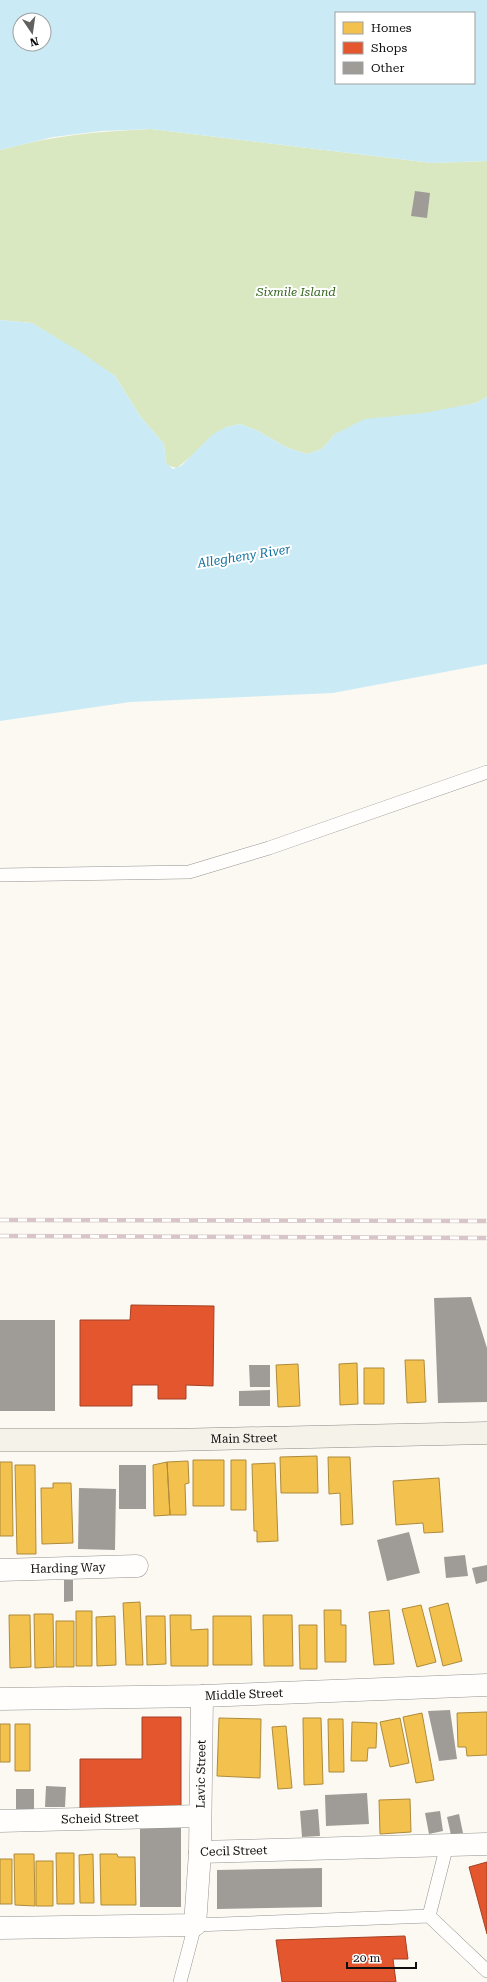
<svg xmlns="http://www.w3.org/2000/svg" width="487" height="1982" font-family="'Roboto Serif',serif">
	<rect width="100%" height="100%" fill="#fcf9f2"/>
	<path fill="#d9e8c0" d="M151,129L432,163L487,161V397L476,403L335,434L322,449L307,454L288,448L256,430L240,424L226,427L177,468L169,466L166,463L164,444L140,416L115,376L32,323L0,320V150C50,136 100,131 151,129Z"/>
	<path fill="#caebf5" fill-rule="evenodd" d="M0,0H487V161L432,163L151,129L102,131L53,137L0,150ZM336,13H474V83H336ZM20,20H44V44H20Z
		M0,320L32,323L82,353L115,376L140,416L164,444L166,463L173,469L181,466L213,434L226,427L240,424L256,430L288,448L307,454L322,449L335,434L365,419L424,413L476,403L487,397V664L333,693L130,702L0,721Z"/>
	<path fill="#f2c14e" stroke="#ae8b3b" d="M405,1360H424L426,1402L407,1403Z
		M357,1363L358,1404L340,1405L339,1364Z
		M298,1364L300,1406L278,1407L276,1365Z
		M364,1368H384V1404H364Z
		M317,1456L318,1493H281L280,1457Z
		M328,1457H350L353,1524L341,1525L340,1493L329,1494Z
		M193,1460H224V1506H193Z
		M231,1460H246V1510H231Z
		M188,1461L189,1483L185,1484L186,1515H170L167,1462Z
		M0,1462H12L13,1536H0Z
		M167,1462L170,1515L154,1516L153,1465Z
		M275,1463L278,1541L257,1542V1531H254L252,1464Z
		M15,1465H35L36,1554H17Z
		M439,1478L443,1532L424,1533L423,1523L396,1525L393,1481Z
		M53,1483H71L73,1543L42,1544L41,1488H53Z
		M140,1602L143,1665H126L123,1603Z
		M448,1603L462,1661L443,1666L429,1608Z
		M421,1605L436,1662L417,1667L402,1609Z
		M324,1610H341V1625H346V1662H325Z
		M389,1610L394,1664L374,1665L369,1612Z
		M76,1611H92V1666H76Z
		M34,1614H53L54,1667L35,1668Z
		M9,1615H30L31,1667L10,1668Z
		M170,1615H191V1630L208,1629V1666H171Z
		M263,1615H292L293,1666H264Z
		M115,1616L116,1665L97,1666L96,1617Z
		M146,1616H165L166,1664L147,1665Z
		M213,1616H251L252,1665H213Z
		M56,1621H74V1667H56Z
		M299,1625H317V1669H300Z
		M487,1712V1755L467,1756L466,1747H458L457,1713Z
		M422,1713L434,1780L416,1783L403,1717Z
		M219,1718L261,1719L260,1778L217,1776Z
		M303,1718H321L323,1784L304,1785Z
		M400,1718L409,1763L390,1767L380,1722Z
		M328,1719H343L344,1772H329Z
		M352,1722L377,1723L376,1748H368L367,1761H351Z
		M0,1724H10V1762H0Z
		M15,1724H30V1771H15Z
		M286,1726L292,1788L278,1789L272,1727Z
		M410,1799L411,1832L380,1834L379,1800Z
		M56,1853H74V1904H57Z
		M14,1854H34L35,1906L15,1905Z
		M93,1854L94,1903H80L79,1855Z
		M100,1854H117L118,1857H135L136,1905H101Z
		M0,1859H12V1904H0Z
		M36,1861H53V1906H36Z"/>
	<path fill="#e4572e" stroke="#a44124" d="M131,1305L214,1306L213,1386L186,1385V1399H158V1385H132V1406H80V1320H130Z
		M142,1717H181V1812H80V1759H142Z
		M487,1862V1934L469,1867Z
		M405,1936L408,1959H393L396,1982H282L276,1940Z"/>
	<path fill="#9f9c98" d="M415,191L430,193L427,218L411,216Z
		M471,1297L487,1348V1402L438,1403L434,1298Z
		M0,1320H55V1411H0Z
		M249,1365H270V1387H250Z
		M270,1390V1406H239V1391Z
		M119,1465H146V1509H119Z
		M79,1488L116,1489L115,1550L78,1549Z
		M409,1532L420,1573L387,1581L377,1540Z
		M465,1555L468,1576L446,1578L444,1557Z
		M487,1565V1581L476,1584L472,1568Z
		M64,1580H73V1601L64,1602Z
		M450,1710L457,1759L439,1761L428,1711Z
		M46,1786L66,1787L65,1807H45Z
		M16,1789H34V1810L16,1809Z
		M367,1793L369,1824L326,1826L325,1795Z
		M318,1809L320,1836L302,1837L300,1811Z
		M440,1811L443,1831L429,1834L425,1813Z
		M459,1814L463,1833L451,1835L447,1817Z
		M140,1823H181V1907H140Z
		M322,1868V1907L217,1909V1870Z"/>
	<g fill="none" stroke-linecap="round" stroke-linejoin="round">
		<g stroke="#959491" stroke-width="14">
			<path id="lane" d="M0,875L189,872L269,848L487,772
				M429,1916L487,1971
				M180,1982L195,1925L429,1916L447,1845"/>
		</g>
		<g stroke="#959491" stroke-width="23">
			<g id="street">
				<path id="s1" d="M0,1570L137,1566"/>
				<path id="s2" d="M0,1699L202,1696L487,1685"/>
				<path id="s3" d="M0,1821L200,1816"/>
				<path id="s4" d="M200,1852L202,1696"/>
				<path id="s5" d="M0,1928L195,1925L200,1852L487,1844"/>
			</g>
		</g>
		<g stroke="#8c8a87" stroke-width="23">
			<g id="secondary">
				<path id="s6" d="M0,1440H171L487,1433"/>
			</g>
		</g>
		<use href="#lane" stroke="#fffefd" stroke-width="13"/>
		<use href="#street" stroke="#fffefd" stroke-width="22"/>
		<use href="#secondary" stroke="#f5f2ea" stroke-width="22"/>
		<g stroke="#d7c5c7" stroke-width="4.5">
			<path id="rail" d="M0,1220L487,1221
				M0,1236L487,1238"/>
		</g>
		<use href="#rail" stroke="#fff" stroke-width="3" stroke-dasharray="9" stroke-linecap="butt"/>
	</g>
	<g text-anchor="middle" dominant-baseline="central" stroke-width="4" stroke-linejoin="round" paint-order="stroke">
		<g font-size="12" font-style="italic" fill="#35661e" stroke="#fff">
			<text x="296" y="292">Sixmile Island</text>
		</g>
		<g font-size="12" fill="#0e0e0e" stroke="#fff">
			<text stroke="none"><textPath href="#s6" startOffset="244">Main Street</textPath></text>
			<text stroke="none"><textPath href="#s1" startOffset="68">Harding Way</textPath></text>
			<text stroke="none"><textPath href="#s2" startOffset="244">Middle Street</textPath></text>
			<text stroke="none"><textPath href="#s4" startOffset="78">Lavic Street</textPath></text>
			<text stroke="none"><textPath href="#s3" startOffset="100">Scheid Street</textPath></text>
			<text stroke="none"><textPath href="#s5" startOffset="302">Cecil Street</textPath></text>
		</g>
		<g font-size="13" font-style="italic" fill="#1674a1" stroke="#fff">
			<text transform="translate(244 556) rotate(-9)">Allegheny River</text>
		</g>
	</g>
	<rect x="335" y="12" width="140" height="72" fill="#ffffff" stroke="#9f9f9f"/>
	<rect x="343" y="22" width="20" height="12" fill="#f2c14e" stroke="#9f9f9f"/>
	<text x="371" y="32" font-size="12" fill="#0e0e0e">Homes</text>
	<rect x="343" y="42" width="20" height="12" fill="#e4572e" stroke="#9f9f9f"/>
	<text x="371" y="52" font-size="12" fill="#0e0e0e">Shops</text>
	<rect x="343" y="62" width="20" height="12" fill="#9f9c98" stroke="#9f9f9f"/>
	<text x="371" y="72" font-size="12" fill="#0e0e0e">Other</text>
	<g transform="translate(32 32) rotate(167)"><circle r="19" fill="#ffffff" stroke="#9f9f9f"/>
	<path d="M0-3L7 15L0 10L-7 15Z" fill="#61605e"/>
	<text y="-6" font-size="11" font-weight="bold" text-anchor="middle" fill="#0e0e0e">N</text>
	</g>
	<path d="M347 1962v6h69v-6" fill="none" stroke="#0e0e0e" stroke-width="2"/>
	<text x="353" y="1962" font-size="12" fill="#0e0e0e" stroke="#ffffff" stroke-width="3" paint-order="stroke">20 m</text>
</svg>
